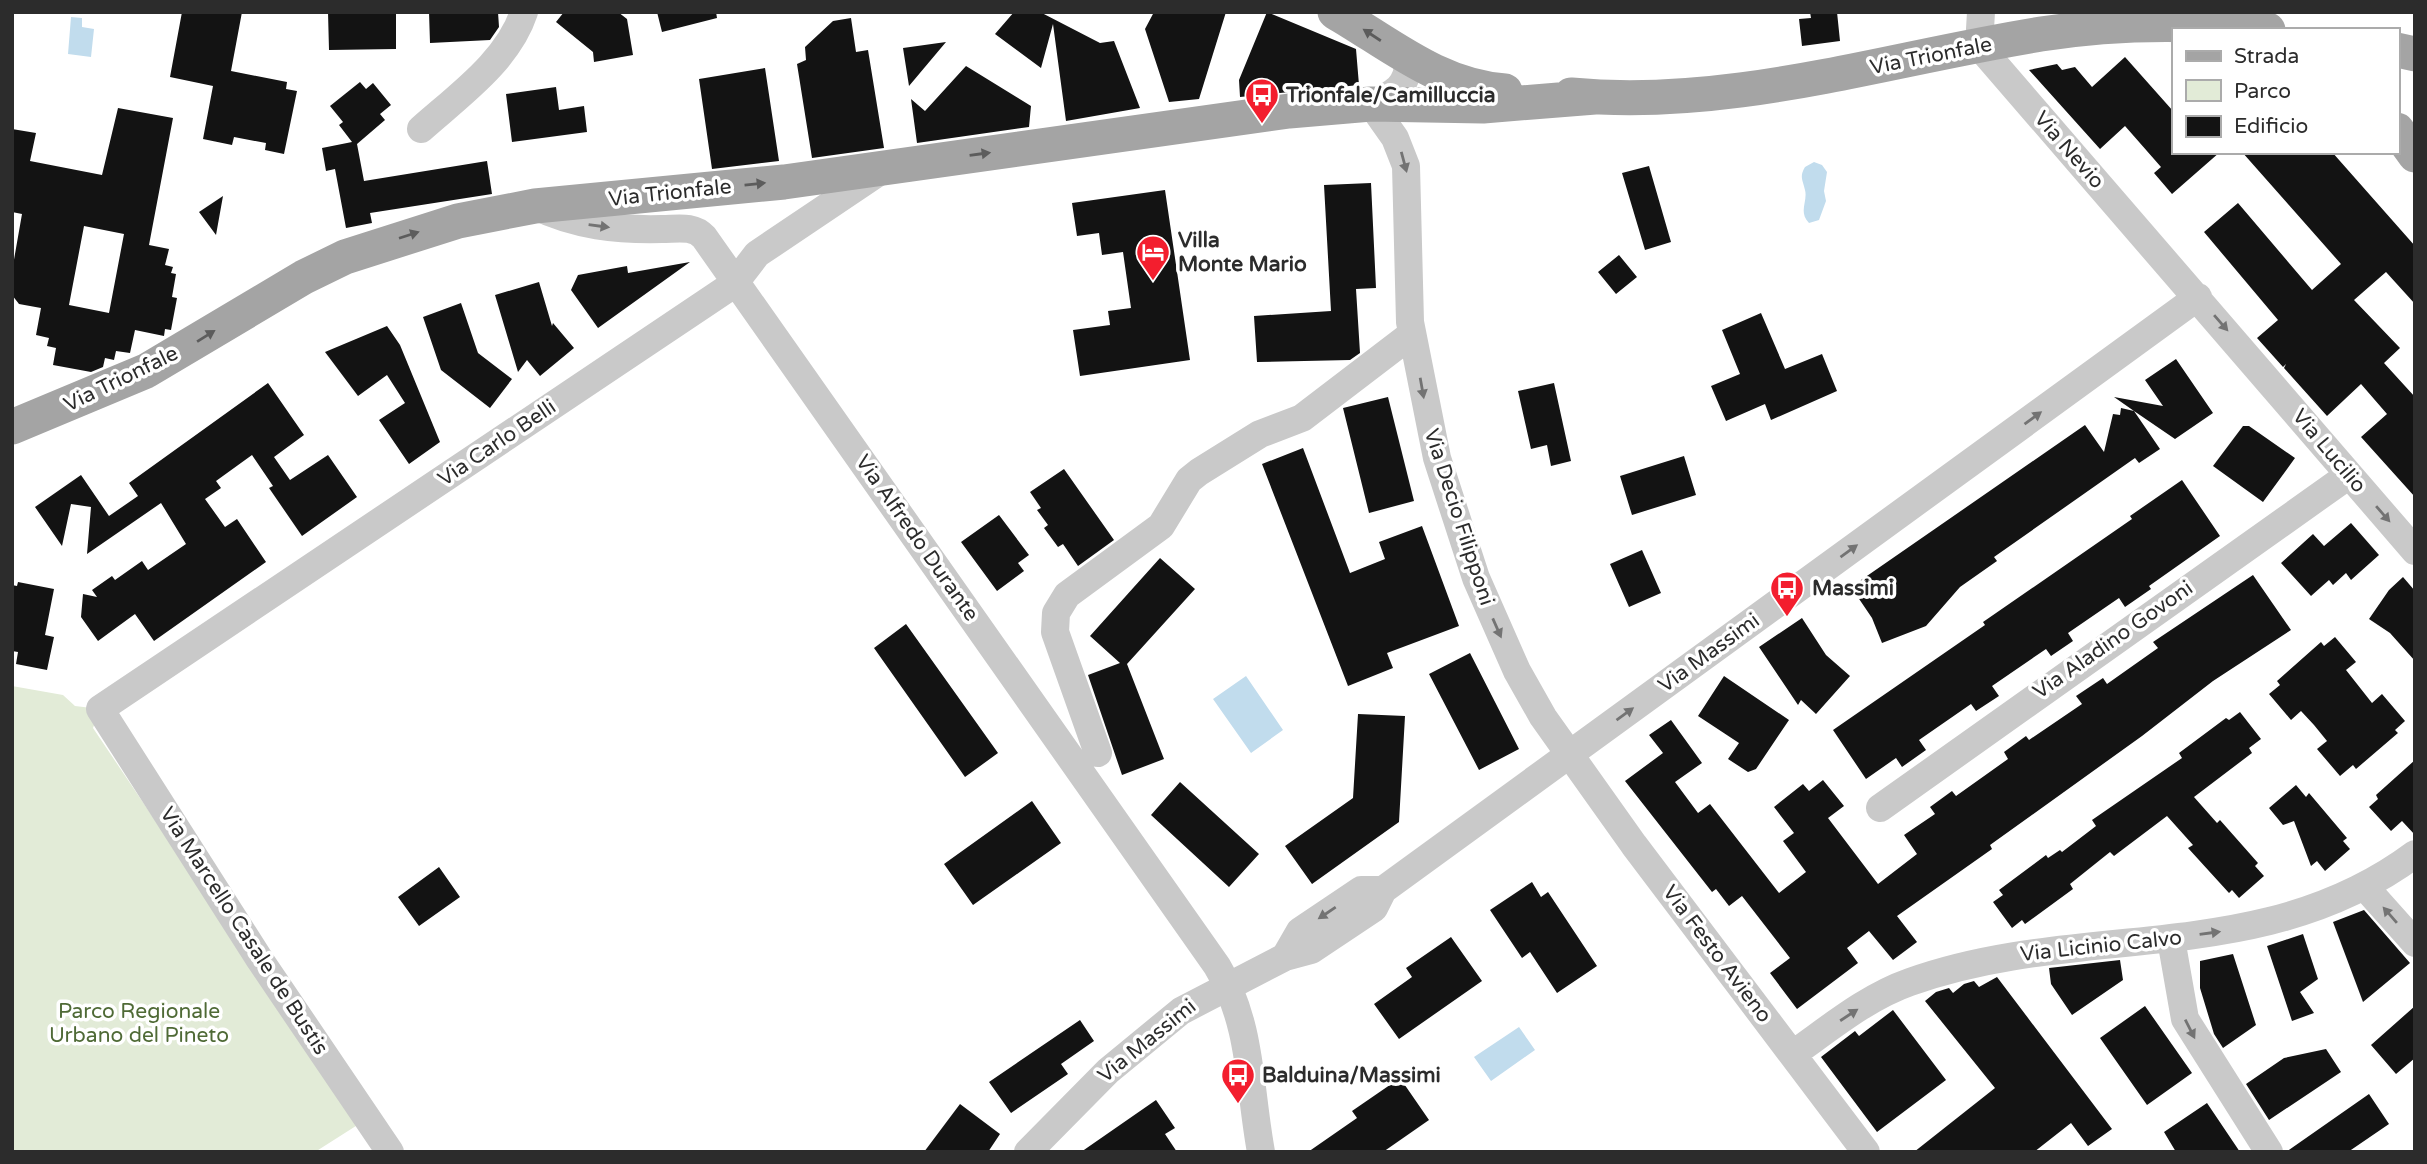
<svg xmlns="http://www.w3.org/2000/svg" width="2427" height="1164" font-family="'Varela Round',sans-serif">
	<rect width="100%" height="100%" fill="#fff"/>
	<path fill="#e2ebd7" d="M12,686L63,695L75,706L100,709L93,728L359,1124L315,1152H12Z"/>
	<path fill="#c1dced" d="M71,17L82,18V27L94,29L91,57L68,54Z
		M1814,162L1822,165L1827,172L1824,191L1826,201L1819,220L1809,223C1798,212 1808,201 1805,190C1803,180 1799,177 1805,167Z
		M1246,676L1283,730L1251,753L1213,699Z
		M1519,1027L1535,1050L1491,1081L1474,1057Z"/>
	<path fill="#131313" fill-rule="evenodd" d="M182,12H242L231,71L287,82L286,89L297,91L284,154L265,150L266,143L234,137L232,145L203,139L213,86L170,77Z
		M328,12H396V49L329,50Z
		M429,12H498L499,27L490,40L430,43Z
		M564,12H618L627,19L633,55L594,62L593,52L556,22Z
		M657,12H716L717,18L662,32Z
		M1014,12H1040L1100,43L1114,41L1140,108L1066,121L1053,24L1041,68L995,34Z
		M1154,12H1226L1199,99L1169,102L1145,29Z
		M1267,12L1356,49L1359,85L1240,97L1239,80Z
		M1810,12H1837L1840,41L1802,46L1799,19L1811,18Z
		M851,18L856,52L868,50L884,148L812,158L797,64L806,60L805,47L833,21Z
		M946,42L909,86L903,48Z
		M2125,57L2173,111V152H2220L2172,194L2154,173L2161,167L2125,126L2100,149L2029,70L2057,64L2062,70L2075,67L2092,87Z
		M966,66L1031,106L1029,127L917,143L911,99L925,111Z
		M765,68L779,161L712,169L699,79Z
		M360,82L366,89L373,83L391,105L380,114L385,120L357,144L364,181L487,161L492,194L370,213L372,223L346,228L335,169L326,171L322,148L352,142L339,125L343,122L330,106Z
		M556,87L559,110L584,106L587,132L512,142L506,94Z
		M118,108L173,118L149,245L169,249L165,265L173,267L171,273L176,274L172,297L177,298L171,330L165,329L164,336L135,330L130,353L116,351L114,360L105,358L103,367L91,372L53,365L56,348L47,346L49,338L36,335L41,308L19,304L12,295V271L22,214L12,212V129L36,133L30,161L102,175ZM84,226L124,234L109,313L69,305Z
		M2242,152H2332L2415,246V304L2386,272L2354,300L2400,348L2384,363L2415,397V497L2361,437L2387,414L2361,384L2327,416L2284,368L2286,364L2283,367L2257,338L2278,320L2204,232L2238,203L2312,290L2341,264Z
		M1649,166L1671,242L1645,250L1622,173Z
		M1371,183L1376,288L1356,289L1360,353L1350,360L1257,362L1254,316L1331,311L1324,185Z
		M1165,190L1190,360L1080,376L1073,330L1110,325L1108,311L1131,308L1123,252L1102,255L1099,233L1077,236L1072,203Z
		M223,196L216,235L199,212Z
		M1619,255L1637,277L1616,294L1598,272Z
		M690,262L598,328L571,290L578,275L627,266L628,273Z
		M539,282L552,326L553,323L574,348L540,376L527,360L518,372L495,295Z
		M461,303L478,353L512,379L490,408L441,370L423,317Z
		M1761,313L1785,369L1822,354L1837,391L1771,420L1765,404L1726,421L1711,386L1740,374L1722,330Z
		M387,326L400,345L440,442L409,464L379,420L405,403L387,375L358,396L325,352Z
		M2176,359L2213,413L2175,439L2134,411L2160,449L2139,463L2135,458L1994,557L1997,561L1960,587L1926,626L1882,643L1872,618L1851,587L2085,425L2104,452L2113,414L2120,415L2121,408L2134,411L2114,397L2163,406L2145,380Z
		M268,383L304,435L274,457L290,480L328,455L357,497L302,536L269,488L273,486L252,455L216,481L221,488L205,499L225,527L237,519L266,562L154,641L135,614L98,641L81,617L83,594L97,597L92,590L112,576L115,580L142,561L148,570L186,544L161,503L87,554L91,507L71,504L62,546L35,507L81,475L109,516L138,496L129,483Z
		M1554,383L1571,461L1551,466L1547,445L1531,449L1518,391Z
		M1388,397L1414,501L1369,513L1343,408Z
		M2243,426H2249L2295,458L2263,502L2213,466Z
		M1303,448L1350,573L1385,559L1379,542L1422,526L1459,626L1387,653L1393,668L1348,686L1262,464Z
		M1684,456L1696,495L1632,515L1620,476Z
		M1064,469L1114,540L1078,566L1063,544L1058,547L1044,528L1048,525L1037,510L1041,508L1030,492Z
		M2182,480L2220,536L2149,586L2151,589L2125,607L2119,598L2068,633L2073,641L2051,656L2046,649L1992,686L1999,696L1976,711L1971,704L1919,740L1926,750L1902,767L1896,758L1866,779L1833,730L1985,625L1983,622L2132,519L2130,516Z
		M999,515L1029,555L1018,563L1024,571L997,591L961,542Z
		M2351,523L2379,555L2351,580L2346,573L2333,585L2329,580L2311,596L2281,563L2313,534L2324,546Z
		M1642,550L1661,593L1629,607L1610,564Z
		M1160,558L1195,589L1127,664L1164,759L1122,775L1088,675L1120,663L1090,636Z
		M2253,575L2291,630L2213,681L2142,736L1990,845L1992,849L1897,916L1917,942L1893,960L1869,931L1847,948L1858,963L1797,1009L1770,973L1790,958L1742,896L1729,906L1716,889L1712,892L1625,781L1663,753L1649,735L1671,720L1702,763L1675,782L1698,813L1710,804L1779,893L1806,872L1783,841L1794,833L1774,807L1803,784L1809,791L1823,780L1844,806L1828,818L1878,884L1917,854L1904,835L1935,814L1930,807L1952,791L1956,796L2008,759L2004,752L2026,736L2029,740L2082,704L2076,696L2103,678L2107,684L2158,648L2153,642Z
		M2403,577L2415,591V661L2390,633L2369,619L2389,590Z
		M18,582L54,589L45,635L54,637L47,670L16,664L18,652L12,651V585L17,586Z
		M1802,618L1826,655L1850,676L1816,714L1801,700L1798,705L1759,647Z
		M906,624L998,753L965,777L874,648Z
		M2335,637L2356,662L2346,670L2372,703L2382,694L2405,721L2395,730L2398,733L2356,769L2353,765L2340,776L2317,749L2327,741L2314,725L2301,711L2291,720L2269,694L2280,685L2277,681L2321,642L2324,646Z
		M1470,653L1519,749L1479,770L1429,674Z
		M1724,676L1789,720L1756,769L1748,772L1728,759L1739,743L1698,716Z
		M2240,712L2261,739L2249,748L2252,753L2194,797L2217,823L2220,820L2258,863L2255,866L2264,876L2239,898L2232,890L2229,893L2188,848L2193,845L2167,816L2114,856L2110,852L2070,884L2073,889L2025,924L2022,920L2012,928L1993,902L2003,895L1999,890L2046,855L2048,858L2060,850L2062,852L2096,826L2092,820L2182,758L2179,753L2226,718L2229,720Z
		M1358,714L1405,716L1399,822L1312,884L1285,846L1353,798Z
		M2415,760V835L2402,821L2391,831L2369,807L2378,799L2376,795Z
		M1180,782L1259,854L1229,887L1151,815Z
		M2296,785L2306,797L2309,793L2347,838L2343,841L2350,849L2325,871L2317,861L2311,866L2294,821L2283,825L2269,808Z
		M1032,801L1061,843L973,905L944,864Z
		M439,867L460,897L419,926L398,897Z
		M1532,882L1541,897L1548,892L1597,966L1557,993L1530,952L1522,958L1490,910Z
		M2364,910L2410,963L2363,1002L2333,922Z
		M2303,934L2318,979L2300,992L2314,1013L2292,1021L2267,946Z
		M1451,937L1482,981L1399,1039L1374,1004L1412,977L1406,968Z
		M2233,954L2256,1025L2223,1048L2214,1034L2200,988V961Z
		M2120,960L2123,980L2072,1015L2051,984L2049,968Z
		M1997,977L2112,1129L2088,1146L2071,1123L2034,1152H1914L1995,1088L1925,1001L1936,992L1949,988L1953,993L1964,984L1974,981L1979,987Z
		M2145,1006L2192,1073L2147,1105L2100,1038Z
		M2415,1006V1058L2396,1074L2371,1045Z
		M1893,1010L1946,1080L1877,1132L1821,1057L1855,1031L1859,1036Z
		M1080,1020L1094,1041L1061,1064L1068,1074L1011,1113L989,1082Z
		M2326,1049L2341,1072L2269,1120L2246,1084L2284,1058Z
		M1400,1078L1429,1120L1383,1152H1308L1357,1118L1352,1111Z
		M2369,1094L2389,1124L2348,1152H2286Z
		M1156,1100L1175,1128L1165,1134L1177,1152H1081Z
		M2207,1103L2240,1152H2176L2164,1132Z
		M960,1104L1000,1134L988,1152H924Z"/>
	<g fill="none" stroke-linecap="round" stroke-linejoin="round">
		<path stroke="#c9c9c9" stroke-width="28" d="M1981,12L1979,46L2415,551
			M1408,59C1410,86 1393,94 1371,104L1395,138L1406,166L1410,322L1437,458L1476,578L1517,671L1543,717L1634,845L1866,1152
			M421,129C458,96 508,61 524,12
			M535,206C576,226 617,230 662,229C677,229 693,225 704,237L1217,966C1252,1024 1249,1087 1261,1152
			M1098,753L1055,632L1056,613L1067,595L1161,526L1189,480L1199,472L1260,434L1302,418L1412,334
			M1880,808L2349,475
			M2365,887L2415,943
			M2171,939L2185,1019L2269,1152
			M1285,957L1300,931L1361,890H1383
			M1793,1054C1830,1028 1867,997 1910,982C2080,921 2261,969 2415,854
			M390,1152L260,960L100,709L734,284L757,254L885,168
			M1028,1152L1108,1071L1181,1011L1285,957L1311,950L1374,908L1383,890L2198,297"/>
		<path stroke="#a4a4a4" stroke-width="35" d="M1335,12C1390,44 1438,86 1505,91
			M2397,50L2415,54
			M1571,95C1731,110 1885,59 2041,34C2117,22 2192,22 2268,30
			M2397,130L2415,155
			M12,427L146,371L304,277L345,257L458,221L535,206L784,182L1289,111L1371,104L1483,106L1595,97"/>
	</g>
	<defs><path id="oneway-solid" d="M-6-.8H1V-3.2L6.5 0L1 3.2V.8H-6Z" transform="scale(1.75)"/></defs>
	<g fill="#5c5c5c">
		<use href="#oneway-solid" transform="translate(1372 35) rotate(-147)"/>
		<use href="#oneway-solid" transform="translate(980 154) rotate(-8)"/>
		<use href="#oneway-solid" transform="translate(755 184) rotate(-6)"/>
		<use href="#oneway-solid" transform="translate(409 235) rotate(-18)"/>
		<use href="#oneway-solid" transform="translate(206 336) rotate(-32)"/>
	</g>
	<g fill="#737373">
		<use href="#oneway-solid" transform="translate(1404 162) rotate(75)"/>
		<use href="#oneway-solid" transform="translate(599 226) rotate(8)"/>
		<use href="#oneway-solid" transform="translate(2221 323) rotate(49)"/>
		<use href="#oneway-solid" transform="translate(1422 388) rotate(80)"/>
		<use href="#oneway-solid" transform="translate(2033 418) rotate(-36)"/>
		<use href="#oneway-solid" transform="translate(2383 514) rotate(49)"/>
		<use href="#oneway-solid" transform="translate(1849 551) rotate(-36)"/>
		<use href="#oneway-solid" transform="translate(1497 628) rotate(66)"/>
		<use href="#oneway-solid" transform="translate(1625 714) rotate(-36)"/>
		<use href="#oneway-solid" transform="translate(1327 913) rotate(146)"/>
		<use href="#oneway-solid" transform="translate(2390 915) rotate(-131)"/>
		<use href="#oneway-solid" transform="translate(2210 933) rotate(-8)"/>
		<use href="#oneway-solid" transform="translate(1849 1015) rotate(-33)"/>
		<use href="#oneway-solid" transform="translate(2190 1029) rotate(63)"/>
	</g>
	<defs>
		<g id="bus-pin" transform="scale(1.75)"><path d="M0 17L-7.5 6A9.5 9.5 0 1 1 7.5 6Z" fill="#f31e2e" stroke="#fff"/><path d="M-5-6H5V4H4V6H2V4H-2V6H-4V4H-5ZM-3.5-4V0h7V-4ZM-3.5 1.2v1.5H-2V1.2ZM2 1.2v1.5H3.5V1.2Z" fill="#fff"/></g>
		<g id="hotel-pin" transform="scale(1.75)"><path d="M0 17L-7.5 6A9.5 9.5 0 1 1 7.5 6Z" fill="#f31e2e" stroke="#fff"/><path d="M-6-4.5h1.5V1H6V5H4.5V3h-9V5H-6ZM-4 0a1.8 1.8 0 1 1 3.6 0ZM.5 0V-2.5h3Q6-2.5 6 0Z" fill="#fff"/></g>
	</defs>
	<g fill-rule="evenodd">
		<use href="#bus-pin" x="1262" y="95"/>
		<use href="#hotel-pin" x="1153" y="252"/>
		<use href="#bus-pin" x="1787" y="588"/>
		<use href="#bus-pin" x="1238" y="1075"/>
	</g>
	<g text-anchor="middle" dominant-baseline="central" stroke-width="7" stroke-linejoin="round" paint-order="stroke">
		<g font-size="21" fill="#2c2c2c" stroke="#fff">
			<text transform="translate(1931 56) rotate(-11)">Via Trionfale</text>
			<text transform="translate(2069 150) rotate(49)">Via Nevio</text>
			<text transform="translate(670 193) rotate(-6)">Via Trionfale</text>
			<text transform="translate(121 379) rotate(-26)">Via Trionfale</text>
			<text transform="translate(497 443) rotate(-34)">Via Carlo Belli</text>
			<text transform="translate(2329 451) rotate(50)">Via Lucilio</text>
			<text transform="translate(1459 517) rotate(72)">Via Decio Filipponi</text>
			<text transform="translate(917 538) rotate(55)">Via Alfredo Durante</text>
			<text transform="translate(2113 640) rotate(-35)">Via Aladino Govoni</text>
			<text transform="translate(1709 653) rotate(-36)">Via Massimi</text>
			<text transform="translate(244 931) rotate(57)">Via Marcello Casale de Bustis</text>
			<text transform="translate(2101 946) rotate(-6)">Via Licinio Calvo</text>
			<text transform="translate(1717 954) rotate(53)">Via Festo Avieno</text>
			<text transform="translate(1147 1041) rotate(-39)">Via Massimi</text>
		</g>
		<g font-size="21" font-weight="bold" fill="#2c2c2c" stroke="#fff" text-anchor="start">
			<text x="1286" y="95">Trionfale/Camilluccia</text>
			<text x="1178" y="240">Villa<tspan x="1178" dy="24">Monte Mario</tspan></text>
			<text x="1812" y="588">Massimi</text>
			<text x="1262" y="1075">Balduina/Massimi</text>
		</g>
		<g font-size="21" fill="#4f6a36" stroke="#fff">
			<text x="139" y="1011">Parco Regionale<tspan x="139" dy="24">Urbano del Pineto</tspan></text>
		</g>
	</g>
	<rect width="2427" height="1164" fill="none" stroke="#2c2c2c" stroke-width="28"/>
	<rect x="2172" y="28" width="228" height="126" fill="#ffffff" stroke="#ababab" stroke-width="2"/>
	<rect x="2186" y="51" width="35" height="10" fill="#a4a4a4" stroke="#ababab" stroke-width="2"/>
	<text x="2234" y="63" font-size="21" fill="#2c2c2c">Strada</text>
	<rect x="2186" y="80" width="35" height="21" fill="#e2ebd7" stroke="#ababab" stroke-width="2"/>
	<text x="2234" y="98" font-size="21" fill="#2c2c2c">Parco</text>
	<rect x="2186" y="116" width="35" height="21" fill="#131313" stroke="#ababab" stroke-width="2"/>
	<text x="2234" y="133" font-size="21" fill="#2c2c2c">Edificio</text>
</svg>
